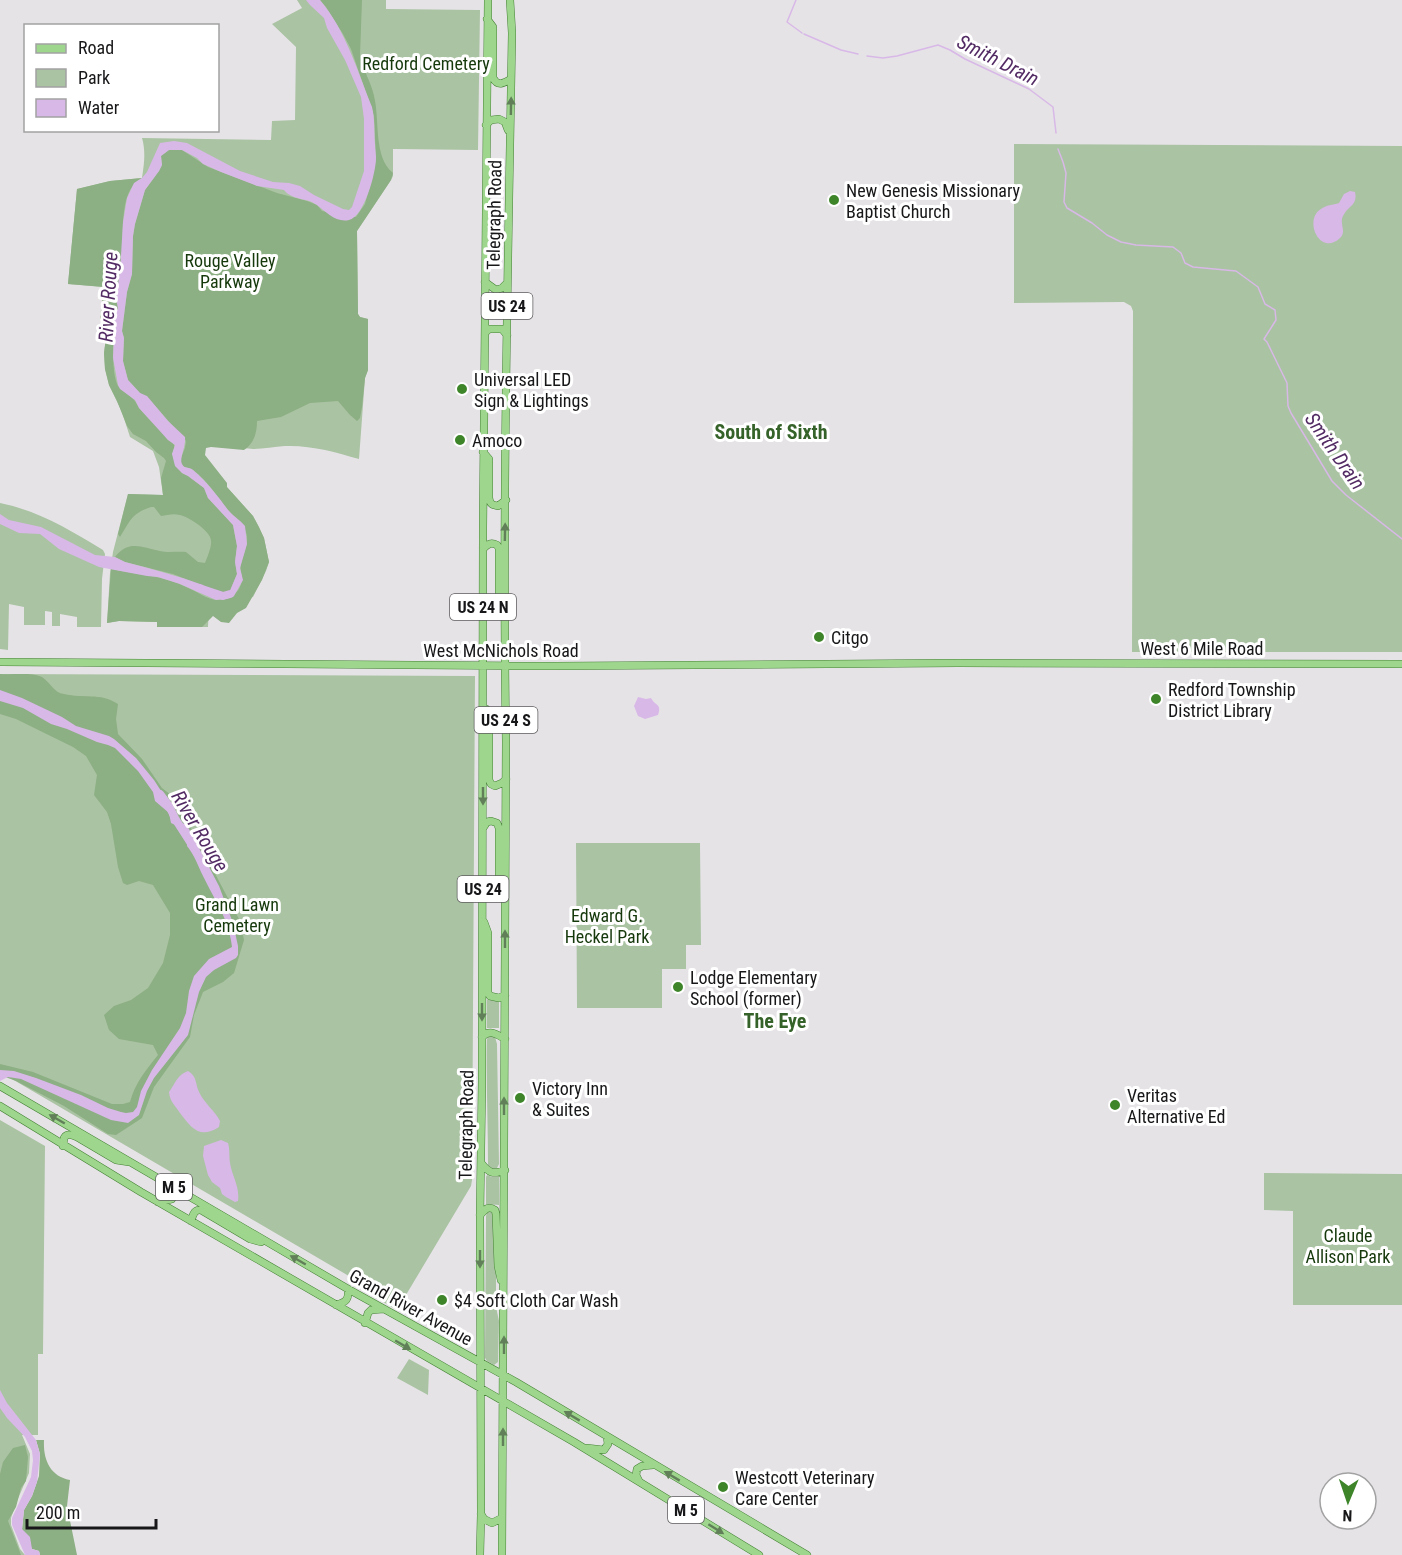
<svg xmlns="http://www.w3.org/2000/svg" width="1402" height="1555" font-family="'Roboto Condensed',sans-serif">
	<rect width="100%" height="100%" fill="#e6e3e7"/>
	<path fill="#aac3a3" d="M297,0H386V9L480,10L478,150L393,149V176L391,180L357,231L358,314L360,317L368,319V370L365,378L359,459C335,452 311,445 285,446C274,447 263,449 253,449C232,448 217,439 198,451L223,483L253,516L264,538L269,562L266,571L253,597L209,607L208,627H157V622L119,621L107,623L110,573L113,552L128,494L163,495L159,467L153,451L130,437L122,412L109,385L105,369L104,353L107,330L105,324L100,318L104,287L68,284L77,189L110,181L142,178C144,164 146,152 142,138L271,140L272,121L295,120L296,47L272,24L302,8Z
		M1014,144L1402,146V652H1132L1133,311L1131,306L1124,302L1014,303Z
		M0,503C39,511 70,530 103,550L105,554L102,579L101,627H77V617L60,614V626H52V612L45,611V625H24V607L9,604L8,650L0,649Z
		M0,674L475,676L472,1180L471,1186L397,1310L352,1284L354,1279L0,1072Z
		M576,843H700L701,945H686V969H662V1008H577Z
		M488,999L499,1001V1028H487V1000Z
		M489,1035L495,1037L497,1044L499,1164L497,1168L493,1170L488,1165C488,1123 486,1081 487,1039Z
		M0,1120L45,1146L43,1354H38V1435H22L30,1454L29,1473L17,1501L11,1518V1525L20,1549L25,1555H0Z
		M1264,1173L1402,1174V1305H1293V1211L1264,1210Z
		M487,1175L492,1177H499V1205L486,1204V1177Z
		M491,1211L493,1212L496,1219V1307L499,1321L498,1362L494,1365L487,1361L485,1358L486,1216L487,1213Z
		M409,1359L429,1370L428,1395L397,1378Z"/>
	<path fill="#8caf83" d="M320,0H362L360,55C363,70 371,82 374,96C380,119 373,157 393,173L391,180L357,231L358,314L360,317L368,319V370L365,378L362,407L360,418L357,421L350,415L338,401L310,403L281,417L257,421C257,433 254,443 244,450L211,447L206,448L205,455L227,483V487L253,516L259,527L264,538L269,562L262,580L246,608L237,613L229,623L221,622L213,616L202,627H157V622L119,621L107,623L111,569C135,574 165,576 186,587C197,591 208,601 220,600C235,599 245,586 241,572C238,562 251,545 246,532C243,523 235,518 229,511C217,497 208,481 193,470C187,465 183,471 180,460L185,448L186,441L150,400L140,393L128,380L123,361L124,338L122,331L127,292L132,274L133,236L135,224L145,190L159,171L162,165L161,156L169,150H182L208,167L277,193L307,201L317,205L322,211L327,212L330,215L356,217L365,204L374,170L376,158L374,116L351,49L343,34L326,7Z
		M142,178C132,182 127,195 125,205C122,221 123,237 122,253C121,272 116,289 118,309L115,312C114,329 110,371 118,386C122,391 127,393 132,398C136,401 137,405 140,409C149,420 160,428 168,440C176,444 175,446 172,454L182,473L188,476L204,488L208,498L233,525L237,546L235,562L237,574L229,593L219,597H214L210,594L206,587L193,582L173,574L125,562L115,557C129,539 143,548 160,551C169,553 177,551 186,552L198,562L205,563C207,558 212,546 211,541C211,531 189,517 180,515C173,513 167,515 161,516L154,507H151C132,513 130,521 120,537L118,534L128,494L163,495L161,478L166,461L164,458L156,452L146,441L133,434L127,426L117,401L109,385L105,369L104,353L107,330L105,324L100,318L104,287L68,284L77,189L110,181Z
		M0,674C11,675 32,672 42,677C50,682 54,693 64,694C84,699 99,692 118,704L116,719L118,734L142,759L162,788L171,795L182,811L240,921L244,940L234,973L223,982L203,992L194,1015L190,1037L154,1087L142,1118L116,1135L108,1134L64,1106L16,1081L0,1075V1064L33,1072L112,1104H123L130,1102C135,1083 146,1070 158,1055L153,1045L119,1039L109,1030L104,1015L114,1006L131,1000L148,988L163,963L170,935V913L153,885L139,881L127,885L123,883L118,867L111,824L107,812L94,795L97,775L86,756L73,747L16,719L0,714Z
		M36,1440H44C43,1458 49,1476 70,1480L67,1506L77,1555H40L39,1551L32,1549L31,1547V1543L22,1530L24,1510L32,1496L39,1476L40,1454Z
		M25,1445L28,1457L26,1481L21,1488L16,1507L8,1521L21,1555H0V1474L3,1462L13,1448Z"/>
	<path fill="#d8b8e7" d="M306,0H320C346,31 357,70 372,107C375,119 374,132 375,144C375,149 376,154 376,158C376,173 364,217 349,220C336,223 326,212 317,205C306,197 293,201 284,190L257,186L221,172L203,164L197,158L182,150H169L161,156L162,165L159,171L145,190L135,224L133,236L132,274L127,292L122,331L124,338L123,361L128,380L140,393L147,396L168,421L185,437C186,447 179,459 182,464C184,469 190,467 193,470C207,482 217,495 228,510C233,516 240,520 245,526L247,544L240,568L243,580L234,596L230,598L216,600L180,584L158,577L147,576L99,567L59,549L40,534L19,533L0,524V514L9,520L41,527L95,555L115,557L125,562C152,569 178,576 203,585C212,596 214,601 229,593L237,574L235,562L237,546L233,525L208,498L204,488L188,476L182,473L175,466L172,454L175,445L168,440L139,408L135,400L120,389L118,385L113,358L115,312L118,309L116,297L120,272L123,222L127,198L134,183L142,178L147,172L160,143L174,141L187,143L240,171L273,182L289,183L300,186L314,195L343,209L349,210L352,207L364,171V119L361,97L345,60L327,28L324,18L310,5Z
		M1350,191L1355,192C1358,206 1348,205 1343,216C1339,223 1347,232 1340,238C1320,257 1303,220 1321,209C1326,205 1333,205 1339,203L1344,194Z
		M0,690L22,698L62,717L76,726L109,736L114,739L136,758L154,780L163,794L167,805L173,810L176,822L186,824L189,829L219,886L233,923L238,946V955L236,958L214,970L206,977L199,992L188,1035L154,1078L147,1091L139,1115L128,1123L111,1120L21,1079L8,1077L0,1081V1070L14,1071L36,1078L81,1095L108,1108L121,1112L126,1113L133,1112L137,1107L141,1091L152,1070L180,1028L186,1013L189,991L194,976L209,959L232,947C229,919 215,901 203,876C198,866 195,856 187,846V844L189,836C183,826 180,828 171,823L169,813L155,801L153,792L138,771L115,748L108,745L97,742L67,729L51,724L23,708L0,701Z
		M638,697L646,699L651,698C655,706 662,703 658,715L645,719L638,716L634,706Z
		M188,1071C197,1076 195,1083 199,1092C204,1103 215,1111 220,1121L219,1127C199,1140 191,1127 180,1113C175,1105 170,1102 169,1092C175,1084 177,1075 188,1071Z
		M221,1140L228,1143C230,1150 229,1156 230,1163C232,1176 240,1187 238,1201L235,1202L226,1197L222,1194L220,1188L212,1182L208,1175L203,1156L204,1146Z
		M0,1390L7,1403L36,1440L40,1454L37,1482L32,1496L24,1510L22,1529L30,1537L32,1549L39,1551L40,1555H25L12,1525V1518L31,1477L33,1460L32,1451L25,1437L7,1418L0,1408Z"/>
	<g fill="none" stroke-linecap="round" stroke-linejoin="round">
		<path stroke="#d8b8e7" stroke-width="1.5" d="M796,0L787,22L802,33
			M804,34L841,50L858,54
			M867,56L883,58L897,56L938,45L950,50L965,59L1029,89L1053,107L1056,133
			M1058,149L1063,162L1066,173L1064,202L1067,208L1092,223L1107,235L1121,242L1136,245L1173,247L1181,253L1185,263L1193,267L1236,271L1258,287L1265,304L1275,310L1276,320L1264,339L1267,342L1287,383L1288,406L1291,413L1332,481L1346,495L1402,539"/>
		<path stroke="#d8b8e7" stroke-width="8" d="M199,588L223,596L230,594
			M160,794L169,806L176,820L192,845"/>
		<g stroke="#448134" stroke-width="8">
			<path id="major" d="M487,19L493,27V78C498,87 504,83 511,79
				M486,125L491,120L499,119L505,122L508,130
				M485,282L496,290L502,288L507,283
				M485,333L489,329H502L507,335
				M483,452L489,459V498C490,504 492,505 498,506L506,500
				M484,548C488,544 491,542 497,545L499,548V599L504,609
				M0,662L555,666L959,663L1402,664
				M486,709L489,724V780L491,784L495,786L502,783L506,779
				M483,828L487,822L491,821L497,823L499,828V880L502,892
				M484,922L488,933V993L490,996L499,998L505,995
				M482,1037C490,1029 496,1034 505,1039
				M0,1086L348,1289L516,1382L807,1555
				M0,1106L141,1192L574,1442L759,1555
				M63,1146L64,1138C67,1133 72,1135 77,1137L116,1160L129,1162
				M481,1163C489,1173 493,1175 505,1170
				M158,1202L172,1199L177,1189
				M480,1215C485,1210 488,1205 495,1210L496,1214L498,1266L501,1280
				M191,1221C193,1215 194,1209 201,1210L250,1239L261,1242
				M336,1305C346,1302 349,1300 348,1289
				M365,1323L368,1313L371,1310L384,1309
				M587,1448L604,1450L608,1444L607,1437
				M639,1481L636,1475L637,1469L642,1466L653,1465
				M481,1514L484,1519L492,1523L502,1518
				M480,1555L481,1514L480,1215L482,1082L483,529L488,0
				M502,1555L506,741C502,505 508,269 512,33L510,0"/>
		</g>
		<use href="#major" stroke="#9ed68e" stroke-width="7"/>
	</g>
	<defs><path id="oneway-solid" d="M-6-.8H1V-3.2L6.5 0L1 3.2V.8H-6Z" transform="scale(1.5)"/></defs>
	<g fill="#618059">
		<use href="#oneway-solid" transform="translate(511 106) rotate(-89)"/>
		<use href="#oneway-solid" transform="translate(505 532) rotate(-89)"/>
		<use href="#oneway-solid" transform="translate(483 796) rotate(90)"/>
		<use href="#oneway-solid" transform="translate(505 939) rotate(-90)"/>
		<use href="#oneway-solid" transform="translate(482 1012) rotate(90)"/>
		<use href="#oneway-solid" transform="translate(504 1106) rotate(-90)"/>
		<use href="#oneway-solid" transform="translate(57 1119) rotate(-150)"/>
		<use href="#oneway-solid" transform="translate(480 1259) rotate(90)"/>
		<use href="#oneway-solid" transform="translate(298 1260) rotate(-150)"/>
		<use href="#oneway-solid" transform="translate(403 1345) rotate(30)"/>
		<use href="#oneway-solid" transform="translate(504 1345) rotate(-90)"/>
		<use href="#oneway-solid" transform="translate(572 1416) rotate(-149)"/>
		<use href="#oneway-solid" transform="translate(503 1437) rotate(-90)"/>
		<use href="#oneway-solid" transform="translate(672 1476) rotate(-149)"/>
		<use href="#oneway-solid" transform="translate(716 1529) rotate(32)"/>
	</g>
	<g fill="#3e852a" stroke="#fff" stroke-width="2">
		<circle cx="834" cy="200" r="6"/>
		<circle cx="462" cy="389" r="6"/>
		<circle cx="460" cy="440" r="6"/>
		<circle cx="819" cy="637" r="6"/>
		<circle cx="1156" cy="699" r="6"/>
		<circle cx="678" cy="987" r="6"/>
		<circle cx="520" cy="1098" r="6"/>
		<circle cx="1115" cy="1105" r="6"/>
		<circle cx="442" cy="1300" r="6"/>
		<circle cx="723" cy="1487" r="6"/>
	</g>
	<g text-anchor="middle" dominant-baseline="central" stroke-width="6" stroke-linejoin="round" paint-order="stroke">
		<g fill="#fff" stroke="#5d5c5d" stroke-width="1.5">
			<rect x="481.5" y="293" width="51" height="26" rx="4.5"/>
			<rect x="450" y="594" width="66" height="26" rx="4.5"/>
			<rect x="474.5" y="707" width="63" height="26" rx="4.5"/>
			<rect x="457.5" y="876" width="51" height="26" rx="4.5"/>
			<rect x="156" y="1174" width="36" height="26" rx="4.5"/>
			<rect x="668" y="1497" width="36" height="26" rx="4.5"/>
		</g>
		<g font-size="16" font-weight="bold" fill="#171618">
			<text x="507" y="306">US 24</text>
			<text x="483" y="607">US 24 N</text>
			<text x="506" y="720">US 24 S</text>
			<text x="483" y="889">US 24</text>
			<text x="174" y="1187">M 5</text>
			<text x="686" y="1510">M 5</text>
		</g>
		<g font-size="18" fill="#16390c" stroke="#fff">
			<text x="426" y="63">Redford Cemetery</text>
			<text x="230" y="260">Rouge Valley<tspan x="230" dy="21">Parkway</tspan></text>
			<text x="237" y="904">Grand Lawn<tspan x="237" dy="21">Cemetery</tspan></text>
			<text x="607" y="915">Edward G.<tspan x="607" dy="21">Heckel Park</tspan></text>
			<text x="1348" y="1235">Claude<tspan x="1348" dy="21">Allison Park</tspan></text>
		</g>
		<g font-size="18" fill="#171618" stroke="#fff" text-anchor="start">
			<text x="846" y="190">New Genesis Missionary<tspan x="846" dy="21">Baptist Church</tspan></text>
			<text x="474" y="379">Universal LED<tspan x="474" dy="21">Sign &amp; Lightings</tspan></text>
			<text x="472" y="440">Amoco</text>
			<text x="831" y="637">Citgo</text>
			<text x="1168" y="689">Redford Township<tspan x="1168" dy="21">District Library</tspan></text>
			<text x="690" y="977">Lodge Elementary<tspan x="690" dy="21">School (former)</tspan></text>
			<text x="532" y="1088">Victory Inn<tspan x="532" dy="21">&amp; Suites</tspan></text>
			<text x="1127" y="1095">Veritas<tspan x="1127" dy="21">Alternative Ed</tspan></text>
			<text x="454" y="1300">$4 Soft Cloth Car Wash</text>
			<text x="735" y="1477">Westcott Veterinary<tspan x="735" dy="21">Care Center</tspan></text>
		</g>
		<g font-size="18" fill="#171618" stroke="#fff">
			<text transform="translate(494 215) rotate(-89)">Telegraph Road</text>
			<text x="1202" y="648">West 6 Mile Road</text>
			<text x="501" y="650">West McNichols Road</text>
			<text transform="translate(466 1125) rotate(-89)">Telegraph Road</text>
			<text transform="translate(411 1307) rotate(29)">Grand River Avenue</text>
		</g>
		<g font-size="20" font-style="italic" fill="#532b64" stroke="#fff">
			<text transform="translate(998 60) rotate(27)">Smith Drain</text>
			<text transform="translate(108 297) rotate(-87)">River Rouge</text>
			<text transform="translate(1335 451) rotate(55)">Smith Drain</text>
			<text transform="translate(200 831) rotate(59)">River Rouge</text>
		</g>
		<g font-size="20" font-weight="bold" fill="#356229" stroke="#fff">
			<text x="771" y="432">South of Sixth</text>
			<text x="775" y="1021">The Eye</text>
		</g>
	</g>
	<rect x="24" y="24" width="195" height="108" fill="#ffffff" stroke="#a2a2a3" stroke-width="1.5"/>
	<rect x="36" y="44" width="30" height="9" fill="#9ed68e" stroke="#a2a2a3" stroke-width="1.5"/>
	<text x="78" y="54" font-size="18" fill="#171618">Road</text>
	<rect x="36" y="69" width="30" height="18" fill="#aac3a3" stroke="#a2a2a3" stroke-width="1.5"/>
	<text x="78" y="84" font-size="18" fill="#171618">Park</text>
	<rect x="36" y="99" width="30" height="18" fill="#d8b8e7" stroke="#a2a2a3" stroke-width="1.5"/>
	<text x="78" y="114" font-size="18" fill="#171618">Water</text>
	<g transform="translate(1348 1501) rotate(182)"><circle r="28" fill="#ffffff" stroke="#a2a2a3" stroke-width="1.5"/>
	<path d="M0-4.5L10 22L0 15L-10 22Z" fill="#3e852a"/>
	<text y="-9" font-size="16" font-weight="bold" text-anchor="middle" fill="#171618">N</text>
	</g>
	<path d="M27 1519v9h129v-9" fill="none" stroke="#171618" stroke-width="3"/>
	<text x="36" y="1519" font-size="18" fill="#171618" stroke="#ffffff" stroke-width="4.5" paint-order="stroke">200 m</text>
</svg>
